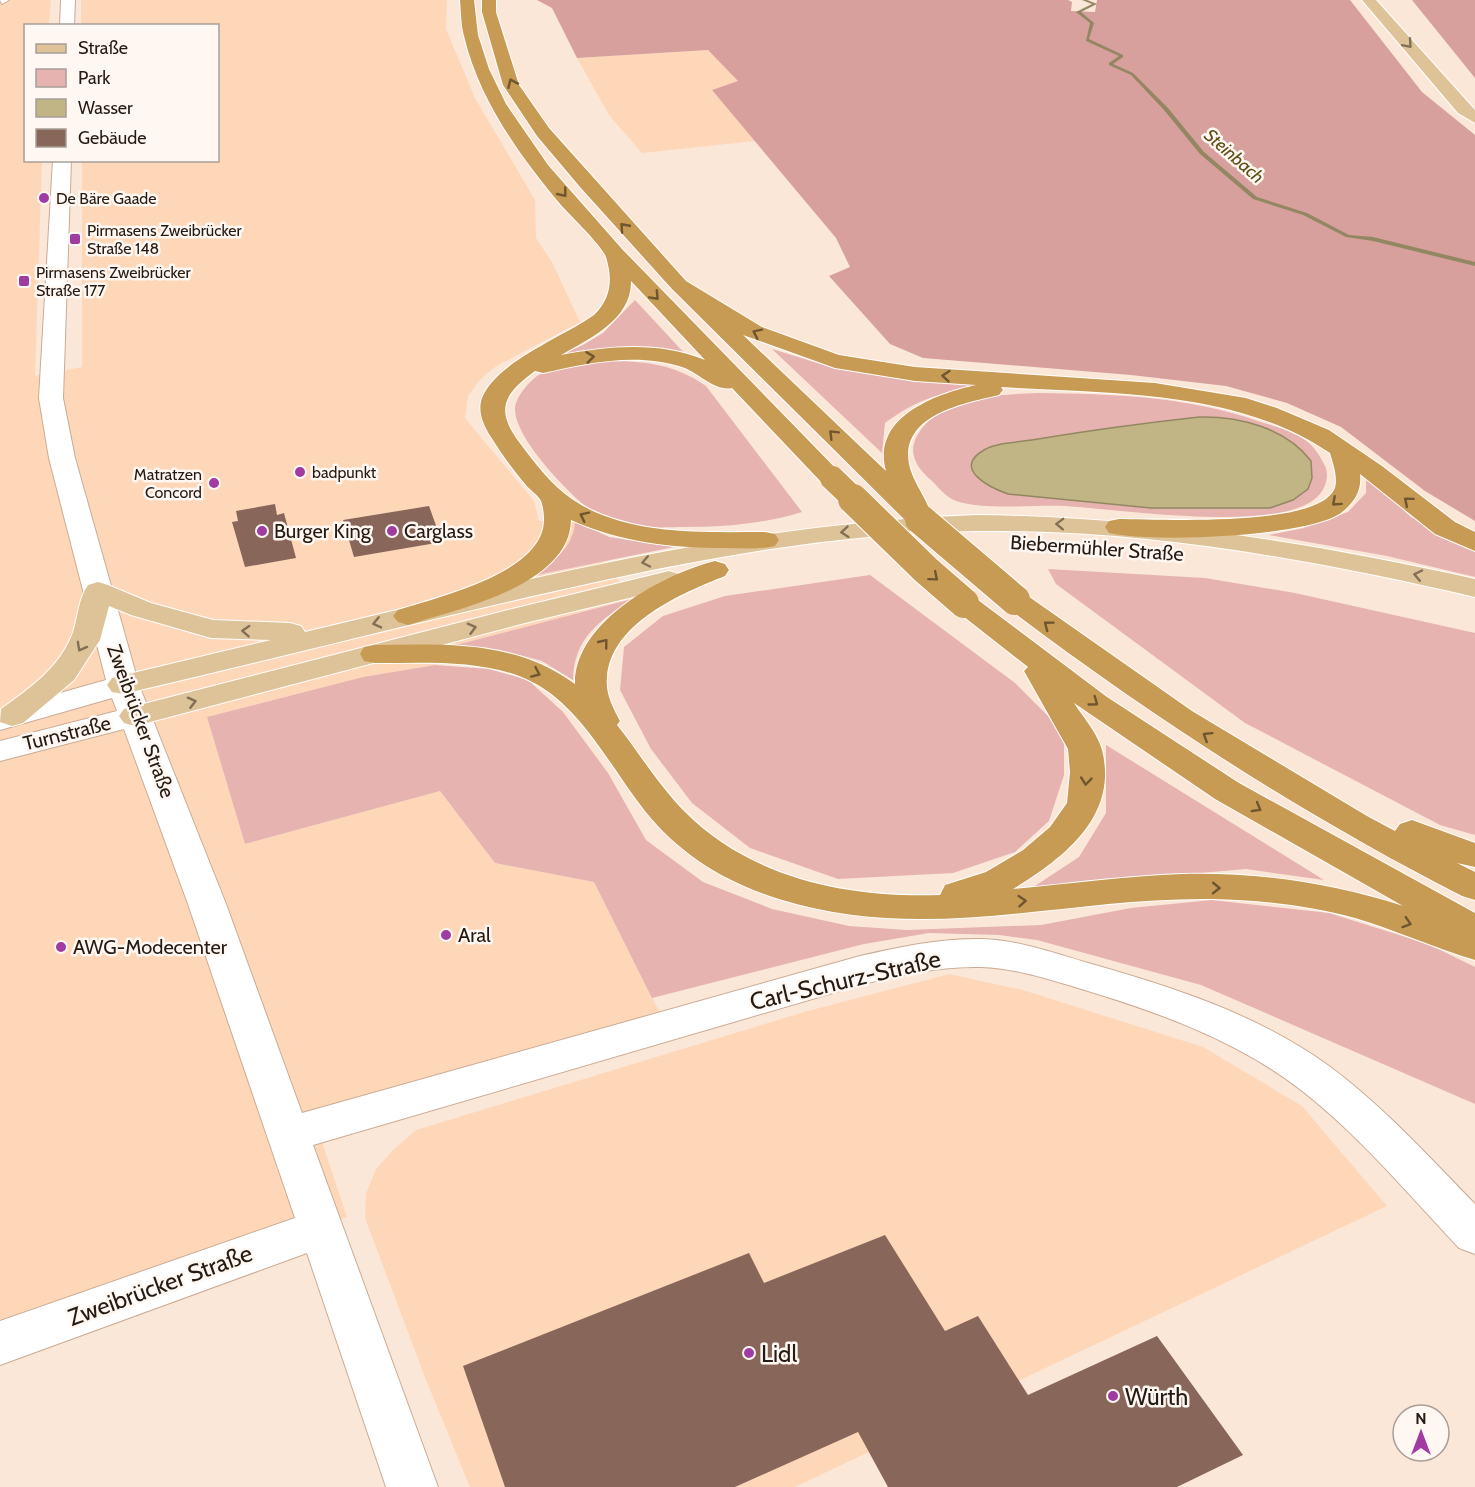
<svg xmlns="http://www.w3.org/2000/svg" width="1475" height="1487" font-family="Cabin,sans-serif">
	<rect width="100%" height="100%" fill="#fbe7d8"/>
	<path fill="#fed7b9" d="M0,0H51L49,25L26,26V160L42,161L35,376L82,367V161L218,160V26L81,25V0H447L446,29L475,98L535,200L536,238L552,262L580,322L495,367L480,380L468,396L465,418L534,501L539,521H575V535L565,549L551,563L529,577L605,561L632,599L456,645L435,665L363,677L207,717L245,844L440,791L495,863L594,882L672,1037L322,1142L347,1217L0,1340Z
		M708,50L739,81L712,90L755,141L642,153L609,115L577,58Z
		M949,974L1023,990L1203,1047L1302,1106L1387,1206L795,1487H470L426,1380L365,1218L366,1194L376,1169L394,1149L416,1130L804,1012Z"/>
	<path fill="#e6b3b0" d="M635,300L687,356H557L583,345L603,333Z
		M772,349L837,369L904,379L984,385C945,391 917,399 885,423L882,453Z
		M604,361C643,361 673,363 706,386L802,512C763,524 725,527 684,527C668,527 649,529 634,524C619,519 596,514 583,504C562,486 515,437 515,409C515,398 528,383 537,376C556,364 582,363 604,361Z
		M1038,393C1113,394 1186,396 1258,421C1274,426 1292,431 1305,440C1315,447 1320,456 1325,466C1330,477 1325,491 1315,499C1273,533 1118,509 1063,506C1033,505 982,510 956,501C947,498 938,487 931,480C918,469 907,454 917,436C939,396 997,395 1038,393Z
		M1366,475L1411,517L1475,550V577L1387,556L1269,535L1304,528L1348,512L1366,493Z
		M575,521L609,537L674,547L527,577C550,564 574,550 575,521Z
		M1048,569L1205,578L1295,593L1475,633V835L1440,825L1245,723L1056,584Z
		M870,575L1015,683L1050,718L1064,743V775L1049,821L1015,852L953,873L838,879L750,848L692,803L651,749L620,690L624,647L663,616L725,596Z
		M632,599C600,621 574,637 573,680L542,661L508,652L456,645Z
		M435,665L489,669L528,680L563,712L608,773L646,840L703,882L772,909L849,926L907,930L1041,925L1131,908L1212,900L1329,913L1428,944L1475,967V1104L1201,985L1037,940L999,935L929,933L864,944L652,998L594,882L495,863L440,791L245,844L207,717L363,677Z
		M1106,745L1324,880L1246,869L1032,888L1079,857L1106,813Z"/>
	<path fill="#d7a09d" d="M537,0H1068L1072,2L1071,11L1095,12L1097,0H1350L1422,92L1475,135V521L1425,491L1341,427L1287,403L1226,386L1131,375L923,358L890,344L829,276L850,267L836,238L712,90L738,81L708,50L577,58L552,8Z
		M1412,0H1475V78Z"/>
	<path fill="#c2b585" stroke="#938762" stroke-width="1.5" d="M1199,417C1239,416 1286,428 1311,461L1312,478L1308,489L1293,500L1270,508H1151L1008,494C991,488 951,469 984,450C998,442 1022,442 1038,439C1092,430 1145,423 1199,417Z"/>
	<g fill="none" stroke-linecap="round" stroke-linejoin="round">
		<path fill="#938762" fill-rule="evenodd" d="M1082,0H1087L1097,4L1081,12L1094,23L1089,39L1123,55V57L1113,64L1133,73L1168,108L1204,152L1257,197L1307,213L1349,235L1373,237L1475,262V266L1373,241L1346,237L1303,215L1253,199L1200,154L1164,110L1131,75L1109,65V63L1119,56L1086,41L1090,23L1076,12L1092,4Z"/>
	</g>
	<path fill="#89665a" d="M275,504L277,515L284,513L296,558L245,567L232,522L238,521L236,511Z
		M429,506L442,542L354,557L343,520Z
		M885,1235L945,1331L978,1316L1028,1395L1157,1336L1243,1455L1177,1487H888L858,1432L735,1487H505L463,1366L749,1253L764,1283Z"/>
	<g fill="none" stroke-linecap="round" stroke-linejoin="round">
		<g stroke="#cbab94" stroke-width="2">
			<path id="minor" d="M0,0H9L2,4Z
				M61,0H75L74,26H60Z
				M53,160H71L63,398L75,458L139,685L226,904L302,1113L860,956C900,947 940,938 982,939C1018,940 1054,953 1088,963C1173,987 1257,1014 1329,1066C1383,1106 1428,1156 1475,1204V1254L1459,1248C1408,1194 1360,1136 1301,1090C1235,1039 1155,1011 1075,987C1045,978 1013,968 981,967C940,966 900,975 860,985L313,1145L438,1487H386L307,1253L0,1365V1321L295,1218L188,904L124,729L0,761V741L117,711L112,698L0,730V710L106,680L49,458L39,398Z"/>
		</g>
		<g stroke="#fff" stroke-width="2">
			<path id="major" d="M1362,0H1376L1475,110V123L1458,113Z
				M977,515C1147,517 1309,542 1475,579V597C1311,559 1145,529 976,531C831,533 687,561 546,593C405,625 264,661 123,694L112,692L107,685L112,678L271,640L211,638L131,615L109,606L100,640L74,680L23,723L12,726L0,722L1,709C29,689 59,668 72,635C78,619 78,599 88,585L98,582L108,585L151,603L213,620L290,623L301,626L305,632C527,579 748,523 977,515Z
				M669,571L679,574L683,580L679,586L525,623L135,726L124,723L119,716L124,709L508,610Z"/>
		</g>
		<g stroke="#fff" stroke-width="2">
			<path id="highway" d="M460,0H474L478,35L489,69L506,104L548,165L622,249L845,478L841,484L832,486L823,484L732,388C715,392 698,372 682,367C637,352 587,363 543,373L535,371C505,393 494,409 519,442C531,458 543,474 558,488C612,537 697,532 765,532L775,534L779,540L775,546C758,550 741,548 724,548C671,548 620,542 571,520C570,583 466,607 418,622L408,625L398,622L393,616L398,610C437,597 545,573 544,519C544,514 543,506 541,501C538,495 530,490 526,485C513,470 501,453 491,437C484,426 477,412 482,398C496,362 563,337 594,315C611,298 613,280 606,257C602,246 571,216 561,205C520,156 479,100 464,36C461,25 461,12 460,0ZM631,281L705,360C659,341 609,346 561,355C590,339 632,319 631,281Z
				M482,0H496V12L519,85L549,128L686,281L762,327L839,355L915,367L1155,383L1246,398L1277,408L1329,430L1382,466L1455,522L1475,532V551L1435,534L1360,474C1362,491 1354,503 1341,513C1307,537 1151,543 1109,533L1105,527L1109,521L1119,519C1159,519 1314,528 1334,490C1339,480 1333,463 1330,453C1236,389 1110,394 1001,387L1003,390L999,395C966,403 900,414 909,464C912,479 922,492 928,506L926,510L934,519L930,525L920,527L910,525L672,289L580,187L537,136L503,85L482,12ZM743,335L835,368L915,381L976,385C936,394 871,417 886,471Z
				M715,561L725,564L729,570L725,576C682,593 611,623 607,677C605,693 613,708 620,721L617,725C640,754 659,786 685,812C752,879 848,898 940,895L945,885L986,872L1023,850L1050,827L1067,803L1070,772L1068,749L1024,671L1028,667L954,609L949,603L954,597L964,594L974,597L1107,697L1239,783L1475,913V960C1434,948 1396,930 1355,918C1308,905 1260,900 1212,899C1063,897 928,945 779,899C727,883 680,855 645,811C610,767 579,701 524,678C478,659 424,663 375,663L364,661L360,654L364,647L375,645C446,644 516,640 575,684C574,622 663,574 715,561ZM1074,703L1215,799L1403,906C1331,883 1257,872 1182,874C1125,876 1069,884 1013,889C1062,859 1119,817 1102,750C1098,734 1083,717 1074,703Z
				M1015,591L1025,594L1192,711L1367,816L1395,831L1400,824L1412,820L1475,843V867L1457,863L1475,872V900L1462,896C1300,813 1150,716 1005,606L1000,600L1005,594Z"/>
		</g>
		<use href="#minor" fill="#fff" fill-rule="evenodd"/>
		<use href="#major" fill="#dec398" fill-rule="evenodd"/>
		<use href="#highway" fill="#c89b54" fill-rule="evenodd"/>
		<g stroke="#fff" stroke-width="26" stroke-linecap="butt">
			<path id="highway-bridge-far1" d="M832,478L855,500"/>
		</g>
		<g stroke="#fff" stroke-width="32" stroke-linecap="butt">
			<path id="highway-bridge" d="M853,499L926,570L964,603
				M920,519L1015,600"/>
		</g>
		<use href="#highway-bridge-far1" stroke="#c89b54" stroke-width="24"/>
		<use href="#highway-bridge" stroke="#c89b54" stroke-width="30"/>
	</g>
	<defs><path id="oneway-chevron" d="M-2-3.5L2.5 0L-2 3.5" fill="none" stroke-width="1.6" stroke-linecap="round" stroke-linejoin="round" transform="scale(1.5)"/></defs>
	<g stroke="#826f55">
		<use href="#oneway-chevron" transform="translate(1408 44) rotate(49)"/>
		<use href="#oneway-chevron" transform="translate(1060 524) rotate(-178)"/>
		<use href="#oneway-chevron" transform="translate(845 532) rotate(175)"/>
		<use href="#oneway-chevron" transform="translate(646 562) rotate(168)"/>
		<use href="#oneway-chevron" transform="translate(1418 575) rotate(-168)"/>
		<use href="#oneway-chevron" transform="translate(377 623) rotate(167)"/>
		<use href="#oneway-chevron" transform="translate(472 628) rotate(-15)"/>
		<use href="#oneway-chevron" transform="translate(246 631) rotate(-177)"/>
		<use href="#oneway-chevron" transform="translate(81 647) rotate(119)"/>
		<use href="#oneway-chevron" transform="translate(192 702) rotate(-14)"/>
	</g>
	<g stroke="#6f5530">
		<use href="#oneway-chevron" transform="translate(512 83) rotate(-114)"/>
		<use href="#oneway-chevron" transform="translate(563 193) rotate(51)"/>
		<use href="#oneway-chevron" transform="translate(624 227) rotate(-132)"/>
		<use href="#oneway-chevron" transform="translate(655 296) rotate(47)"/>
		<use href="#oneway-chevron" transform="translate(757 333) rotate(-154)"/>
		<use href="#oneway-chevron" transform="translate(590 357) rotate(-7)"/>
		<use href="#oneway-chevron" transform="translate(946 376) rotate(-175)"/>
		<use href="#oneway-chevron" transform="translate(833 434) rotate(-135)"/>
		<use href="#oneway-chevron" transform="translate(1408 501) rotate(-140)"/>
		<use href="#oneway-chevron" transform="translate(1336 502) rotate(138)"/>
		<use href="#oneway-chevron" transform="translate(584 516) rotate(-154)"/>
		<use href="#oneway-chevron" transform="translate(934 577) rotate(40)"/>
		<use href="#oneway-chevron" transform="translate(1048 625) rotate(-143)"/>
		<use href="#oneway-chevron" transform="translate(604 643) rotate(-51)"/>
		<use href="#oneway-chevron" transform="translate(536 673) rotate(24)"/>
		<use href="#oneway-chevron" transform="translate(1094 702) rotate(36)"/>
		<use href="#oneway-chevron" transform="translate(1207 736) rotate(-148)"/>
		<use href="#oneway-chevron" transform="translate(1086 781) rotate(96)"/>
		<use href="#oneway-chevron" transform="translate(1257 808) rotate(30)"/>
		<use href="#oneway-chevron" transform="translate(1216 888) rotate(1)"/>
		<use href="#oneway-chevron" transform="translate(1022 901) rotate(-4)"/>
		<use href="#oneway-chevron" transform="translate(1407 923) rotate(18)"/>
	</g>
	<g fill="#a03ca1" stroke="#fef7f2" stroke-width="2">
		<circle cx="44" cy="198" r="6"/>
		<rect x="69" y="233" width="12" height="12" rx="3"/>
		<rect x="18" y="275" width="12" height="12" rx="3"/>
		<circle cx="300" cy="472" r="6"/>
		<circle cx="214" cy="483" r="6"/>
		<circle cx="262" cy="531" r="6"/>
		<circle cx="392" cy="531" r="6"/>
		<circle cx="446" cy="935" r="6"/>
		<circle cx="61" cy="947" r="6"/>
		<circle cx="749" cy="1353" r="6"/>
		<circle cx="1113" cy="1396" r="6"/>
	</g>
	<g text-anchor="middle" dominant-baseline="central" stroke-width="5" stroke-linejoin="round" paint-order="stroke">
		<g font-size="16" fill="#261b12" stroke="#fef7f2" text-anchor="start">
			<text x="56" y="198">De Bäre Gaade</text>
			<text x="87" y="230">Pirmasens Zweibrücker<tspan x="87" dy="18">Straße 148</tspan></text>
			<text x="36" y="272">Pirmasens Zweibrücker<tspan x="36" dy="18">Straße 177</tspan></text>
			<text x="312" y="472">badpunkt</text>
			<text x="202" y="474" text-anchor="end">Matratzen<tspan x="202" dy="18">Concord</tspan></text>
		</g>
		<g font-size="18" font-style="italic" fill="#5c4e14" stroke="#fef7f2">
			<text transform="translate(1234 156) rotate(41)">Steinbach</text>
		</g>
		<g font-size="20" fill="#261b12" stroke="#fef7f2" text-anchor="start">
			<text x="274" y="531">Burger King</text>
			<text x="404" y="531">Carglass</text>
			<text x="458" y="935">Aral</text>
			<text x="73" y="947">AWG-Modecenter</text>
		</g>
		<g font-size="20" fill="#261b12" stroke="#fef7f2">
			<text transform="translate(1097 548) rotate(4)">Biebermühler Straße</text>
			<text transform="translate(141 721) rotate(70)">Zweibrücker Straße</text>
			<text transform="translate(67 733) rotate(-14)">Turnstraße</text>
		</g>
		<g font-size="24" fill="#261b12" stroke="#fef7f2">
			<text transform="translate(845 980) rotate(-13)">Carl-Schurz-Straße</text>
			<text transform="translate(160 1285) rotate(-20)">Zweibrücker Straße</text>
		</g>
		<g font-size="24" fill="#261b12" stroke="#fef7f2" text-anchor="start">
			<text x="761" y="1353">Lidl</text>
			<text x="1125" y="1396">Würth</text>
		</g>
	</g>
	<rect x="24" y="24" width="195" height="138" fill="#fef7f2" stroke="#a89f98" stroke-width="1.5"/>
	<rect x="36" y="44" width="30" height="9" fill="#dec398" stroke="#a89f98" stroke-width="1.5"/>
	<text x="78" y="54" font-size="18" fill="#261b12">Straße</text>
	<rect x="36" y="69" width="30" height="18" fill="#e6b3b0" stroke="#a89f98" stroke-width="1.5"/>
	<text x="78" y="84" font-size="18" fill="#261b12">Park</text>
	<rect x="36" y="99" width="30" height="18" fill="#c2b585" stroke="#a89f98" stroke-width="1.5"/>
	<text x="78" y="114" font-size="18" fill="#261b12">Wasser</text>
	<rect x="36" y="129" width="30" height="18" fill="#89665a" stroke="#a89f98" stroke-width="1.5"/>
	<text x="78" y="144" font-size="18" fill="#261b12">Gebäude</text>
	<g transform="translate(1421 1433)"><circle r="28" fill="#fef7f2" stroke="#a89f98" stroke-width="1.5"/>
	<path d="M0-4.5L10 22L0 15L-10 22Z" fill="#a03ca1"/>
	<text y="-9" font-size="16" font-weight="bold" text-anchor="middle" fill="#261b12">N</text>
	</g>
</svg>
